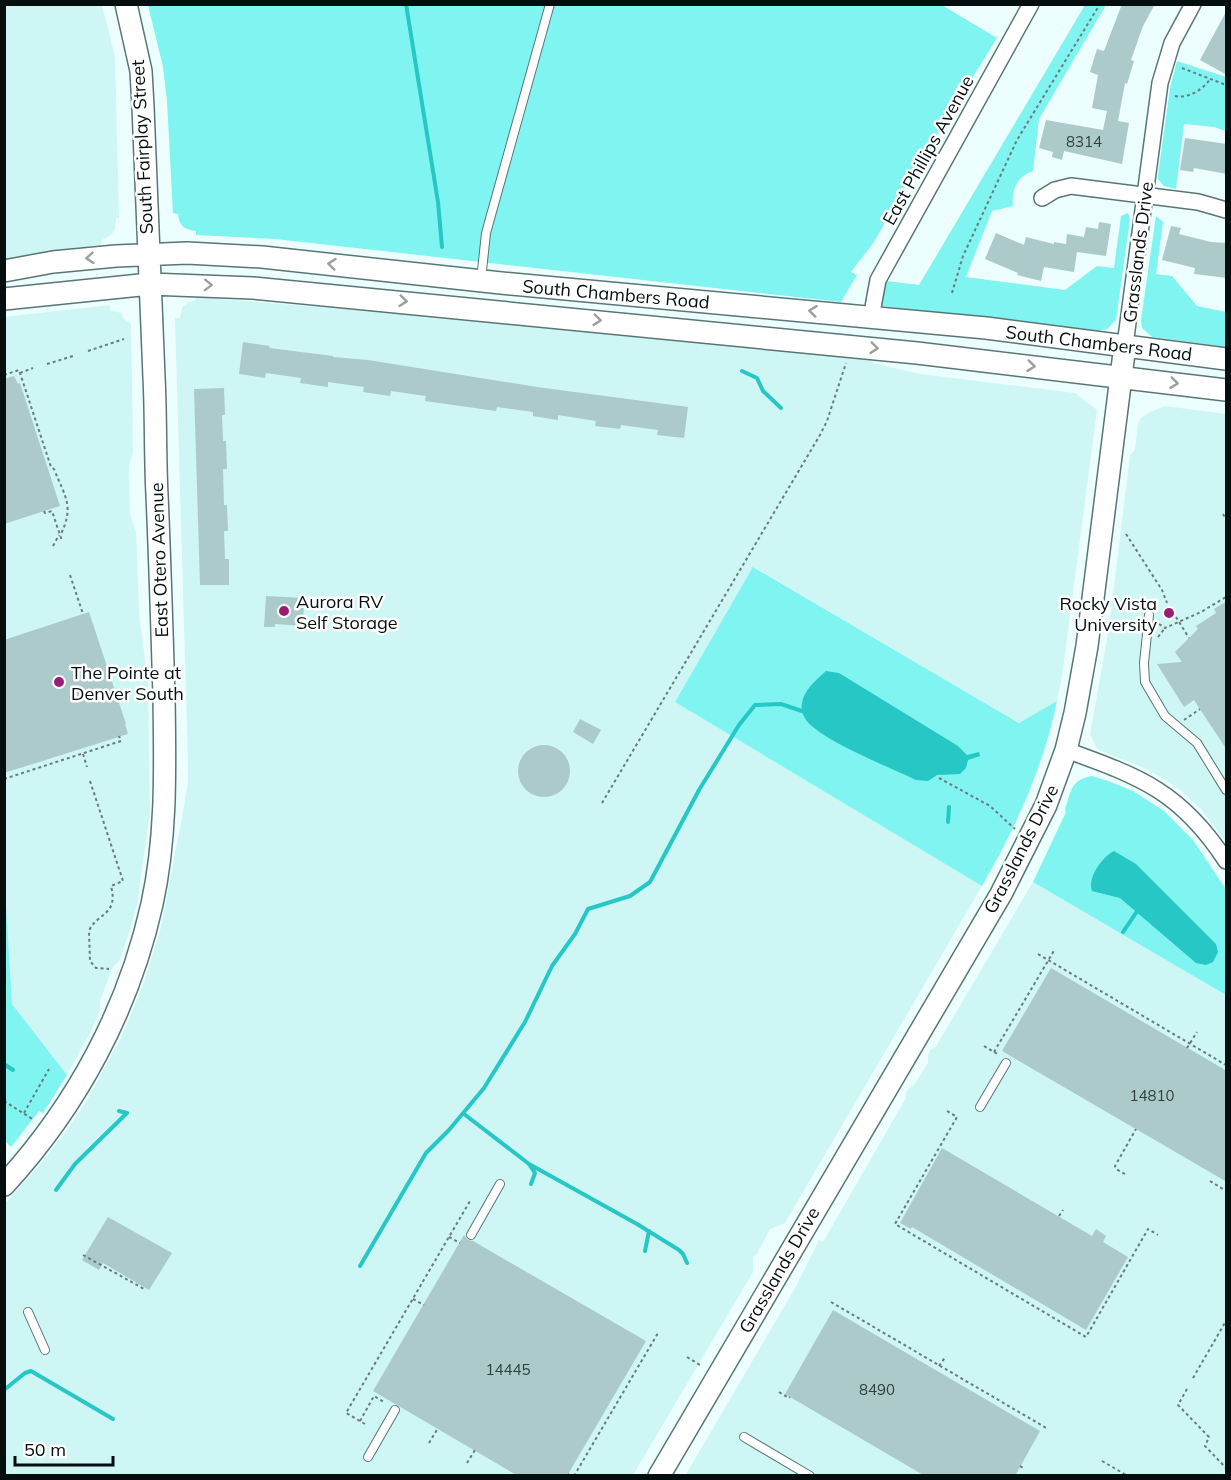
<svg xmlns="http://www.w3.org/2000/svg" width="1231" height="1480" font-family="Mulish,sans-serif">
	<rect width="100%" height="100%" fill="#ecfefe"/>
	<path fill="#cdf6f5" d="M5,4L102,5L115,57L119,218H116L115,229L112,234L102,240L101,245L65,249L5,260Z
		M196,297L527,324L869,358L873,363L920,374L1075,393L1097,410L1062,676L1057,701L1019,723L754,567L675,702L982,886L785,1223L770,1229L757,1254L753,1257V1272L633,1475H5L4,1205L42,1162L70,1126L87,1100L122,1036L143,985L160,931L182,818L188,782V762L175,318H180L182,307L189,302L195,301Z
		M110,305V310L121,313L126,322H130L131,325L133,453L129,465L130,515L136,532L139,613L148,683L150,812L137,904L129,933L119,961L112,968L100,1001V1010L91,1031L67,1075L12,1004L4,889V317Z
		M1165,406L1226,414V842L1202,810L1178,788L1147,769L1101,751L1096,747L1090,734L1109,628L1130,455L1135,450L1138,424L1141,418L1150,412Z
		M1033,882L1226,995V1475L685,1476L794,1290L819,1240L823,1242L906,1098L905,1094L909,1088L914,1085L928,1063V1055L931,1049L935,1048Z"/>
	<path fill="#7ff4f1" d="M940,4L997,38L912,175L874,242L851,272L857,275L841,302L275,239L196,235V231C185,230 179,226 178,214L173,213L167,101L163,67L148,5Z
		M1085,5H1106L1039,119L1033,171C1017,177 1011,189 1013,206L992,211L966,277L1065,290L1097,266L1114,268L1121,216L1128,213L1130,219L1116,320L1107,329L1098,331L874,305L880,284L887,281L919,285Z
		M1177,61L1226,77V131L1214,127L1184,124L1176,189L1164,186L1158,179V175L1170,88Z
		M1156,216L1163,222L1156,274L1172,276L1197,306L1226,312V347L1152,337L1142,328L1141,320Z
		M753,567L1019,723L1057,701C1043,768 1016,827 982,886L675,702Z
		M1092,776L1108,781L1133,791L1164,811L1193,840L1226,889V995L1033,882L1066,812L1065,809C1072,790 1070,780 1092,776Z
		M5,889L12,1004L67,1075L43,1113L39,1111L11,1147L4,1140Z"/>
	<path fill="#26c7c5" d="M826,671L839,673L958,746L967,755L979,752L980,756L968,760L966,768L960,774L937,775L928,781L916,780C887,766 837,747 813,727C806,721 800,713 802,703C804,690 816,680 826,671Z
		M1114,851L1136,864L1216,944L1218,952L1213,962L1206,965L1196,963L1120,898L1092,891C1087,878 1102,857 1114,851Z"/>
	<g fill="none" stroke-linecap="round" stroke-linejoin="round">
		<path stroke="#26c7c5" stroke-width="4" d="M406,4L438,202L442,247
			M742,371L757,378L763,391L781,408
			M948,822L949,807
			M1123,932L1140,907
			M4,1064L13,1070
			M464,1114L529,1164L535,1173L531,1184
			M529,1164L637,1224L679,1250L683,1254L687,1263
			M56,1190L75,1164L127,1113L119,1111
			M645,1251L649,1231
			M360,1266L426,1153L449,1130L484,1088L525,1022L552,966L575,934L588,909L630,896L650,882L699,790L739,725L755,705L781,704L805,712
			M4,1390L25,1373L31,1371L113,1419"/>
	</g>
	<path fill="#accac9" d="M1122,4H1155L1143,26L1131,60L1134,61L1127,84L1125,83L1118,121L1129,123L1122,164L1064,151L1062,160L1052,157L1053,152L1039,148L1046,120L1103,130L1107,111L1092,108L1098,75L1090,72L1097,49L1104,51Z
		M1227,10V75L1200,60Z
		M1185,138L1227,144V174L1194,168L1193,172L1180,170Z
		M1099,222L1111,224L1106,256L1077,252L1074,272L1044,267L1041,281L1017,275L1018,273L985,259L996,233L1024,245L1026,237L1054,244V242L1066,244L1067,234L1084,237L1086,227L1098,229Z
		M1171,226L1181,228L1179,234L1211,242L1227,243V278L1194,274L1195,268L1162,260Z
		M243,342L270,346L269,348L333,356V357L368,360L537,387L688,407L684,438L657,435L658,430L621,425L620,429L595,426L596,421L558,415V420L533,416V412L497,407L496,411L425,401L426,396L391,391L390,396L363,392L364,387L328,382V387L300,383L301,378L266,373L265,378L239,374Z
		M14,376L18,384L20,383L60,506L4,524V379Z
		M224,388L225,415H222L223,441H226L227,469H223L224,505H227L228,531H224L225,559H229V585H200L194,389Z
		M266,596L304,598L303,626L275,624V627H264Z
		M1227,601V750L1194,700L1184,707L1157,664L1182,662L1175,652L1198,629L1196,626L1216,613L1214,609Z
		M89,612L126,724H125L128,734L4,773V640Z
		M580,719L601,730L593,744L573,732Z
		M518 771a26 26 0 1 1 52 0a26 26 0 1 1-52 0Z
		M1051,968L1227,1071V1182L1002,1051Z
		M942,1148L1092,1236L1096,1229L1106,1236L1103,1242L1128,1257L1086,1330L912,1227L911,1229L900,1223Z
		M108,1217L172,1253L149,1290L103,1263L99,1270L82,1260Z
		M464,1235L468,1240L473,1241L646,1341L567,1476H518L373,1391Z
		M833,1310L1040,1431L1015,1476H925L785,1394Z"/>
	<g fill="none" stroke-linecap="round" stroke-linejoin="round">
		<g stroke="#597675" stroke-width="10">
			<path id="lane" d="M481,280L486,233L550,4
				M1149,615L1144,663L1145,682L1165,716L1197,743L1226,790
				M980,1107L1006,1063
				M471,1235L500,1184
				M28,1312L45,1350
				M744,1437L810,1476
				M368,1457L395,1410"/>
		</g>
		<g stroke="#597675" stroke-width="18">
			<path id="street" d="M1042,198L1055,190L1071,186L1198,202L1226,210
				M871,318L878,280L1031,4
				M1125,345L1160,83L1172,43L1193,4
				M1066,750C1141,777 1181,792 1226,861"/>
		</g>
		<g stroke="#597675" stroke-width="24">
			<path id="secondary" d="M4,271L53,262L116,256L187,253L262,257L501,283L986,328L1226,359
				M4,299L150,284L253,288L917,353L1226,390
				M4,1185C77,1106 129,1008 152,904C167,836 165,767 164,697C162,630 160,562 157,495C155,456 156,416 154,377C151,287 146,197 143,107L141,71L126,4
				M659,1476L1001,894L1046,805L1066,750L1075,713L1087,646L1125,345"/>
		</g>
		<path stroke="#6d7a7a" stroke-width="2" stroke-dasharray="3 3" stroke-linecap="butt" d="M1182,68L1226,85
			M1175,96C1187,99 1203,90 1210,79
			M952,293L963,256L1017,140L1100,4
			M88,351L124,339
			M47,364L73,356
			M20,373L33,368
			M4,375L19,370L51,467L54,469C65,497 75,506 60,536
			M44,511L45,513L52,511L62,541
			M1223,514L1226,519
			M1126,534L1162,590L1167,603
			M53,546L59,535
			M70,575L83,614
			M1176,617L1189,638
			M1159,624L1165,628L1201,612L1226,597
			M1116,630L1133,631L1136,628
			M1158,637L1165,628
			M1184,720L1200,709
			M83,754L87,767
			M939,778L990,806L1015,829
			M4,779L121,741L119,736
			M90,781L123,881L111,886C119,916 96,913 89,931L90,961L96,968L109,969
			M602,803L820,435L827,421L846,363
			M1038,954L1226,1065
			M984,1046L999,1055
			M1187,1048L1197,1032
			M994,1052L1055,949
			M4,1101L34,1120
			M947,1111L957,1117L895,1224L1086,1337L1148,1229L1158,1235
			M24,1113L49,1069
			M1125,1174L1116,1169L1115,1166L1136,1129
			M1210,1181L1226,1191
			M1059,1216L1063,1210
			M449,1237L460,1243
			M83,1255L146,1290
			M413,1299L424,1305
			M831,1302L1048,1429
			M687,1357L700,1365
			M939,1366L946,1356
			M1193,1378L1226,1321
			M1187,1389L1178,1405L1209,1437L1205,1446L1226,1468
			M779,1392L789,1398L790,1397
			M360,1421L374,1396L384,1402
			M365,1424L346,1413L470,1201
			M429,1443L438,1428
			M1102,1461L1128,1476
			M467,1463L475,1450
			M1020,1466L1025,1469
			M568,1474L571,1476
			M1016,1474V1476
			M574,1476L658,1333"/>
		<use href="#lane" stroke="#fff" stroke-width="8"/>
		<use href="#street" stroke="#fff" stroke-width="15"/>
		<use href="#secondary" stroke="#fff" stroke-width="21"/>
	</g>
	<defs><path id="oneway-chevron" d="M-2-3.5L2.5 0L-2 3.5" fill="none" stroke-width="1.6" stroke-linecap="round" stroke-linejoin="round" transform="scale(1.5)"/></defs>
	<g stroke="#9b9f9f">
		<use href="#oneway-chevron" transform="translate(90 258) rotate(175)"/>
		<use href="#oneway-chevron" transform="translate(332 264) rotate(-174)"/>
		<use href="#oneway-chevron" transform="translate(208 285) rotate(2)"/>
		<use href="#oneway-chevron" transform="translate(403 301) rotate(6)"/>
		<use href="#oneway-chevron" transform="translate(813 311) rotate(-173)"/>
		<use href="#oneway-chevron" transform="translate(597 320) rotate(6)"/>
		<use href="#oneway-chevron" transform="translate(874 348) rotate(6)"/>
		<use href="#oneway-chevron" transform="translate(1031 366) rotate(7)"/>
		<use href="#oneway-chevron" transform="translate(1174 383) rotate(7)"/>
	</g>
	<g fill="#9a1d75" stroke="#fff" stroke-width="2">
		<circle cx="284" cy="611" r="6"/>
		<circle cx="1169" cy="613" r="6"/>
		<circle cx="59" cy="682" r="6"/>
	</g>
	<g text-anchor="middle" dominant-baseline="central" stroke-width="5" stroke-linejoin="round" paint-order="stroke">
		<g font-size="15" fill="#2e3d3d">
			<text x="1084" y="141">8314</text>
			<text x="1152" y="1095">14810</text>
			<text x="508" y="1369">14445</text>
			<text x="877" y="1389">8490</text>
		</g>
		<g font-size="18" fill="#040e0e" stroke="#fff">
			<text transform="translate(142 147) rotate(-93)">South Fairplay Street</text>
			<text transform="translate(928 150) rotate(-61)">East Phillips Avenue</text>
			<text transform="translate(1138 252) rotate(-83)">Grasslands Drive</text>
			<text transform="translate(616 294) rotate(5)">South Chambers Road</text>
			<text transform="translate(1099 343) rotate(7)">South Chambers Road</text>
			<text transform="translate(159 560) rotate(-92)">East Otero Avenue</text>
			<text transform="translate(1021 849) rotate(-63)">Grasslands Drive</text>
			<text transform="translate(779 1270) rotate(-60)">Grasslands Drive</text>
		</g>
		<g font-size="18" fill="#040e0e" stroke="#fff" text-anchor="start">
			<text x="296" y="601">Aurora RV<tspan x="296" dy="21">Self Storage</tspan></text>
			<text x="1157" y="603" text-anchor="end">Rocky Vista<tspan x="1157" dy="21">University</tspan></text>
			<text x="71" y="672">The Pointe at<tspan x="71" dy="21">Denver South</tspan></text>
		</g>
	</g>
	<rect width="1231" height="1480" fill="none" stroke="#040e0e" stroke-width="12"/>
	<path d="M15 1456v9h98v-9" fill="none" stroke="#040e0e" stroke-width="3"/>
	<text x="24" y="1456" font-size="18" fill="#040e0e" stroke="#ffffff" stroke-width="4.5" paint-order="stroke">50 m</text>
</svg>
